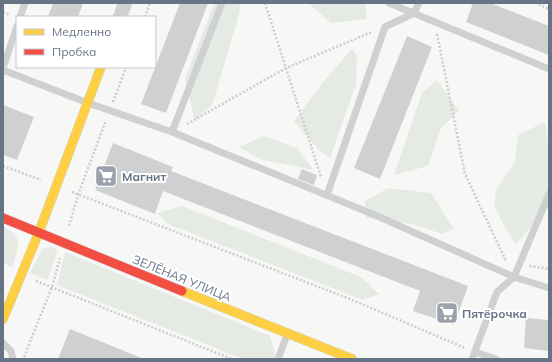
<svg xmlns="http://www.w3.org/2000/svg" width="552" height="362" font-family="Mulish,sans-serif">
	<rect width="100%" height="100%" fill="#f7f7f6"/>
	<path fill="#e6eae4" d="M216,3H241L239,14L213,103L195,121L185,79L213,6Z
		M308,3H365L367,19L331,23Z
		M352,49L357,56L356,84L330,158L318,149L294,121L325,80Z
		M437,80L459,111L441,128L428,166L394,175L422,93Z
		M545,122L549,155V206L516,244L503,224L494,205L496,190L515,162L518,135Z
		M264,136L297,148L314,170L262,160L239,147Z
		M388,188L431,193L454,229L442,234L416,225L366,218L365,201Z
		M182,206L361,277L379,294L363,300L168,224L157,213Z
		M3,227C25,236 18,249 12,267L3,263Z
		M51,246L58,250L47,280L30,273L42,249Z
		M65,252L270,336L275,354L273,359H243L57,285Z"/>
	<path fill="#cfd0d1" d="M53,3H83L78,17H48Z
		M180,3H208L166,113L141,104Z
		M473,3H490L549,26V55L466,22Z
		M407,36L432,47L380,179L354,168Z
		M3,105L34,117L17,160L3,155Z
		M113,143L173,167L171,171L468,286L454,325L413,311L420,291L163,191L155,214L95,190Z
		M302,169L317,175L314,185L298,179Z
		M526,318L549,320V351L524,348Z
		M70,329L144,359H58Z"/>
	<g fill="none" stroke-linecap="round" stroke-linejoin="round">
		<g stroke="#d4d5d6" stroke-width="10">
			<path id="slow" d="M182,291L352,359
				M3,319L39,232L101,67"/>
		</g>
		<g stroke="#d4d5d6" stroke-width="10">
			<path id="jam" d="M3,218L182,291"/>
		</g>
		<path stroke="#cdcdce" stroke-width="2.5" stroke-dasharray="2 2" stroke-linecap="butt" d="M265,3L321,177
			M535,3L549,9
			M3,12L10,15
			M145,17L150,3
			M437,34L465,174L506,261
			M113,102L126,67
			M187,124L286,68L372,32
			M3,166L41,180
			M72,192L350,299L465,348
			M69,226L78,195L106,120
			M530,267L531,266L549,269
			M36,281L232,359
			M24,357L52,287L60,258"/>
		<path stroke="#cfd0d1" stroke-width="7" d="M389,3L549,69
			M20,17L25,3
			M3,68L17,26
			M3,70L88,103L172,132L375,215L514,277L549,288
			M172,132L222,3
			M327,195L385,27L414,13L419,3
			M3,343L11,351L13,359
			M475,352L496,359
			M278,359L287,335
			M472,359L497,292L514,277L549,194"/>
		<path stroke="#cfd0d1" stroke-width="14" d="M120,17L125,3"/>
		<use href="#slow" stroke="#ffcf43" stroke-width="9"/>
		<use href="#jam" stroke="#f24e42" stroke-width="9"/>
	</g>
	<defs>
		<g id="supermarket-square" transform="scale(1.15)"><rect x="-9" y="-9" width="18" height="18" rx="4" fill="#99a2ad" stroke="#fff"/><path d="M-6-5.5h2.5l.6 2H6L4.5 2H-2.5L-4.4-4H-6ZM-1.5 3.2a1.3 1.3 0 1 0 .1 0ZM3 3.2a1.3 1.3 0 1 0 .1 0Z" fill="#fff"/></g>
	</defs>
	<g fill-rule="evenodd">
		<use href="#supermarket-square" x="106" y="176"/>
		<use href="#supermarket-square" x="447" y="313"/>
	</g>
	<g text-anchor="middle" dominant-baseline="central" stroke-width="4" stroke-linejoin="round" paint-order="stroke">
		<g font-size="12" font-weight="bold" fill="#677486" stroke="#fff" text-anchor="start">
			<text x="122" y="176">Магнит</text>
			<text x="462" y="313">Пятёрочка</text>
		</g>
		<g font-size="12" fill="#677486" stroke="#fff">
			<text transform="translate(182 278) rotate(22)">ЗЕЛЁНАЯ УЛИЦА</text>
		</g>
	</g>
	<rect width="552" height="362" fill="none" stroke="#677486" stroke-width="8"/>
	<rect x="16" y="16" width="140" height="52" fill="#ffffff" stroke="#c2c7cf"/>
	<rect x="24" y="29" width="20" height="6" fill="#ffcf43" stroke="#c2c7cf"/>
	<text x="52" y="36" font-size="12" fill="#677486">Медленно</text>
	<rect x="24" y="49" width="20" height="6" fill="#f24e42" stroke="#c2c7cf"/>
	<text x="52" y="56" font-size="12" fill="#677486">Пробка</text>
</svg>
